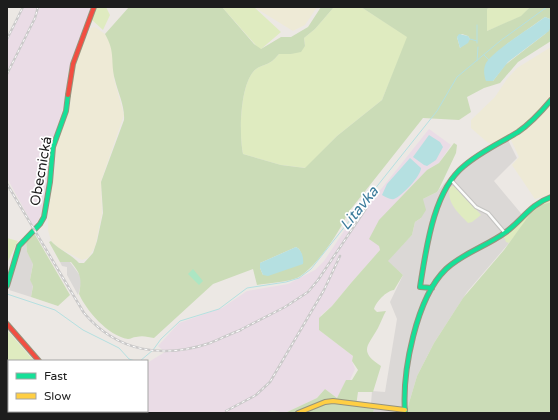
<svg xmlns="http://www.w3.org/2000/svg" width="558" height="420" font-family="'Varela Round',sans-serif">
	<rect width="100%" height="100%" fill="#ece8e4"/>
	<path fill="#dbd8d6" d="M507,138L517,158L494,181L524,217L523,219L504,237L509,243L467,292L434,343L417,376L406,413H373L374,408L371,404L372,391L385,392L397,319L390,302L403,275L387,261L412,235L415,222L421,218L423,199L437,192L459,166L484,148Z
		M26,241L27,252L33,263L30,280L33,285L31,297L9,290L17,256Z"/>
	<path fill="#eadce6" d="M24,7H91L68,72L66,98L49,153L47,184L41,215L34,227L7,178V41Z
		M429,129L451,145L439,163L427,170L420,179L379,246L380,250L351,283L332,306L321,315L319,330L353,356L352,361L355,369L350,380L346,381L337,398L325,389L317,398L285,413L272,410L266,413H104L103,411H147V363L165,352L158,346L179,323L222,308L247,291L288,284L315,270L324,261L348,225L382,188Z"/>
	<path fill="#dad8d6" d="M60,262H70L81,277L82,281L78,295L67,275V267L62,266Z"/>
	<path fill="#eeead6" d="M254,7H317L305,25L293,31Z
		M95,27L105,34L112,46L114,79L124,115L101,181L102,214L95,247L88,258L82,260L59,248L51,241L48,230V215L56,163L55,150L70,105L74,69L78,55L91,28Z
		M551,47V96L546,103L537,114L506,137L492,144L487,142L471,128V120L495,97L507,79L517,68Z
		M551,102V194L535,199L512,165L519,157L511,140Z
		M7,390L9,391V411H37L40,413H7Z"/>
	<path fill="#dfebc0" d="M97,7H106L110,15L103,30L91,19Z
		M222,7H254L281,32L260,50Z
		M334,7H361L408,37L382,100L337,136L306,168L281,165L243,154C239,134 240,88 253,72C258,66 263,66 269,63C273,61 276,57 279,54H291L305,46L304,38L315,29Z
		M490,7H530L522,16L487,31V9Z
		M455,185L481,215L472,222L468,223C458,212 446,203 450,187Z
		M551,199V202C536,206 519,231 509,243L506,242L504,237C519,223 530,205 551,199Z
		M7,238L18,241L8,261L7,276Z
		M7,330L34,361H9V391L7,389Z"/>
	<path fill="#cbdcb7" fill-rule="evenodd" d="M129,7H222L254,44L261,49L281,37H291L308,27L321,7H334L315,29L304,38L305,46L301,52L291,54H279C276,57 273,61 269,63C263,66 258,66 253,72C240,88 239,134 243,154L281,165L305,168L337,136L382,100L407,37L361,7H490L487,9V31L521,16L530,7H551V21L550,19L545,17L507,44L486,64L493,81L505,65L545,34L551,26V41L518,62L500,83L484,88L467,97L471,112L459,120L423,118L347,214C341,231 314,270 297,278C288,282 268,283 257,285L253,269L213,284L154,338C148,337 143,335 136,337C133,337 131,339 128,339C108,336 86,310 79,294C82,279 81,274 71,262H60L49,242L51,241C59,250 71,254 79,263H84L93,253L97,241L103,213L101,182L124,120C125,106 118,93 115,80C110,61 116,53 105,34ZM462,34L468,36L470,39L460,48L457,37ZM296,247L299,249L302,255L263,275L260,268V263Z
		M454,143L457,145L456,153L439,189L437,192L423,199L426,210L421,218L415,222L412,235L388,261L403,275L394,290C386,291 376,302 374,309L377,312L386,311C383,316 381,322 378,328C368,346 358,351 381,366L373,392H358L356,406L374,409L373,413H285L317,398L325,389L337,398L346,380H352L358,370L352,361L353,356L319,330V318L332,306L351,283L380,250L379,246L369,239L379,220L427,170L439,163Z
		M551,202V413H406L417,376L434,343L463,298L504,250L530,214L541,205Z
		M34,233L70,295L58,306L31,297L33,286L30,280L33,264L27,252L26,241Z"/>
	<path fill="#ace6c3" d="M193,269L203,281L199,285L188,274Z"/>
	<path fill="#b5e0e1" d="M545,17L550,19L551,26L549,31L508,62L493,81H486C484,76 483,69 486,63C495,49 531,28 545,17Z
		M459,34L468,36L470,39L468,43L460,48L457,37Z
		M429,135L440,142L443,147L436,160L427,166L424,165L413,157Z
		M410,158L421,168C421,176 402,196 394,199C390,200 386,197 382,195L387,184Z
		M296,247C302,250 304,258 303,264L268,276L263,275L260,268V263Z"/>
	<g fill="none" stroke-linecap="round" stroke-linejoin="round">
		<path stroke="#b5e0e1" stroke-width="1" d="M477,25V43
			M470,39L477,41
			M484,55L489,60
			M477,61L478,47
			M7,294L55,310L83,330L119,348L129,359L135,361
			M140,361L153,350L161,339L180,321L219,309L247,288L286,282L299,278L311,269L437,111L457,77L500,41L547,7
			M133,411V413"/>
		<g stroke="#c4c3c1" stroke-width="4.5">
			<path id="street" d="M452,181L476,207L488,213L505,233"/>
		</g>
		<g stroke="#96937c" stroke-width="6">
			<path id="fast" d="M7,286L19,246L40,224L44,217L50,182L53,147L66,111L68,95
				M432,288L420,287C426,250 433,191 464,166C480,152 500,143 518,132C531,123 541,112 551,100
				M405,413C402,372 416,298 446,269C463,253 487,246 506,232C522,220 531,204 551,197"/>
		</g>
		<g stroke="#96937c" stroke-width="6">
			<path id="slow" d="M298,413L325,402L333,401L405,410"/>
		</g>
		<g stroke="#96937c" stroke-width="6">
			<path id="jam" d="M68,95L73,64L94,7
				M7,324L39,361
				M78,411L80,413"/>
		</g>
		<use href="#street" stroke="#fcfcfb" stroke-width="2.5"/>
		<use href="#fast" stroke="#16e098" stroke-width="4"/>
		<use href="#slow" stroke="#ffcf43" stroke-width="4"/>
		<use href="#jam" stroke="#f24e42" stroke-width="4"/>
		<g stroke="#cac9c9" stroke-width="2.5">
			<path id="rail" d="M7,39L23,7
				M7,74L35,18L38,7
				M7,184L84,313C117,352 163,359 210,343C220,339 230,334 241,330
				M236,332L285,307L308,292L318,280L367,207
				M226,411L256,395L270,382L324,290L340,256"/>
		</g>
		<use href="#rail" stroke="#fff" stroke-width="1" stroke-dasharray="3" stroke-linecap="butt"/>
	</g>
	<g text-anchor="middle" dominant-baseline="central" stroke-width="3.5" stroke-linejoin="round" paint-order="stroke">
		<g font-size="14" fill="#1d1d1d" stroke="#fff">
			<text transform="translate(41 171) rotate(-80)">Obecnická</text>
		</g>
		<g font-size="15" font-style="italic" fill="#3b7b9b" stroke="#fff">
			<text transform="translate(359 208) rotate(-51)">Litavka</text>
		</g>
	</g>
	<rect width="558" height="420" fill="none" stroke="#1d1d1d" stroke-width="16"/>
	<rect x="8" y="360" width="140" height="52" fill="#ffffff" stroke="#a5a5a5"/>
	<rect x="16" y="373" width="20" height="6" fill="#16e098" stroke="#a5a5a5"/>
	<text x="44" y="380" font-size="12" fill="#1d1d1d">Fast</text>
	<rect x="16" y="393" width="20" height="6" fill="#ffcf43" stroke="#a5a5a5"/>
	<text x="44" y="400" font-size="12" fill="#1d1d1d">Slow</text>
</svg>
